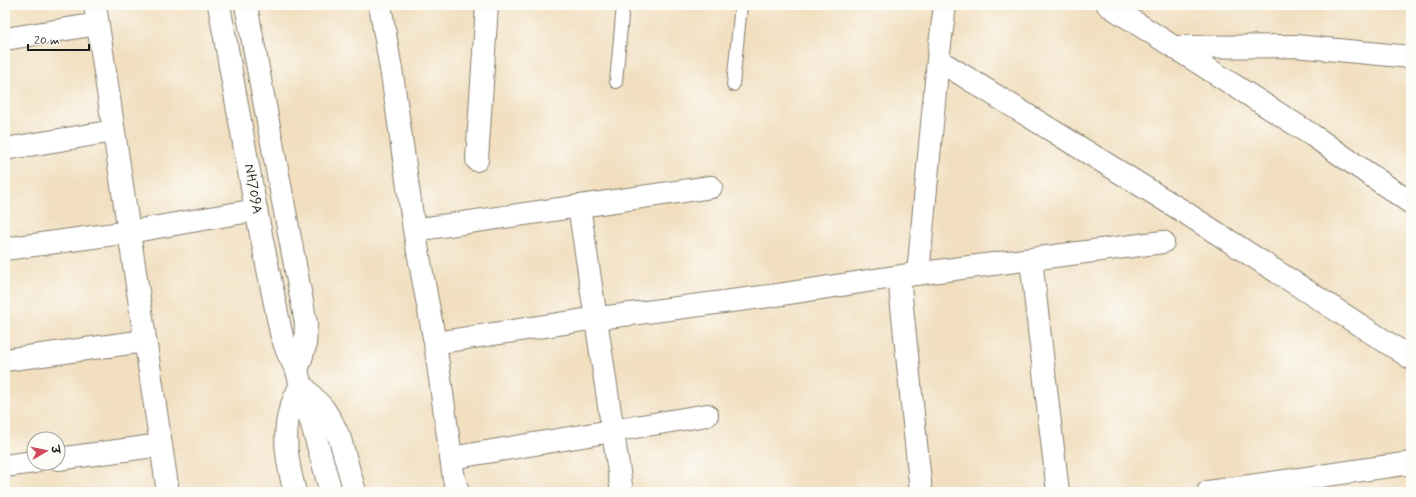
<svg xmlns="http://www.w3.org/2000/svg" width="1416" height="497" font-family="Mynerve,'Playpen Sans Deva',sans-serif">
	<rect width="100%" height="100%" fill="#fdfcf7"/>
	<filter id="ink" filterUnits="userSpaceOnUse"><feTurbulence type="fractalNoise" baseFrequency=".025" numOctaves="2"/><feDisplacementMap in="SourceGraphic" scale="8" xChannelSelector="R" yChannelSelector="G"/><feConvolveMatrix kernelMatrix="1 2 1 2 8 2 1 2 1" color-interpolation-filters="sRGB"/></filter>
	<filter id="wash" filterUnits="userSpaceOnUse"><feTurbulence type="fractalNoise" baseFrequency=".012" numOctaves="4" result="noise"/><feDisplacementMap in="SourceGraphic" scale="16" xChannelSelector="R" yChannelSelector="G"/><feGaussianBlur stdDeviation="0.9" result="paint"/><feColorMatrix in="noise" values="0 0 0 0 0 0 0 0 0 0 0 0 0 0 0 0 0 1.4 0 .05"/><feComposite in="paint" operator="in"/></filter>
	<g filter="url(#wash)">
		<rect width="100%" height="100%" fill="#f1dfc0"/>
	</g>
	<g filter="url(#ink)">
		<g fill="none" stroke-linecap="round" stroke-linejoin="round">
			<g stroke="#867e6e" stroke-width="14">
				<path id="service" d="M616,82L623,5
					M733,85L741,5"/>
			</g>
			<g stroke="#867e6e" stroke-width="24">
				<path id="minor" d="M95,5L168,492
					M380,5L393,81L414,230L435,343L454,479L458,492
					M1108,5L1312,135L1411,203
					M5,39L98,24
					M1174,47L1295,46L1411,57
					M938,60L1181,210L1411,358
					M5,149L114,131
					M477,160L487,5
					M579,206L622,492
					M414,230L711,187
					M5,249L129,232L256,210
					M1031,260L1058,492
					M918,274L938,60L945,5
					M899,277L921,492
					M435,343L584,320L770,296L907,275L1163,242
					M5,360L145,341
					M451,458L707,415
					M58,459L161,445
					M5,466L34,462
					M295,492C288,466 282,437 290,410C293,401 297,393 301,384L323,408L332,422L340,439L355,492
					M1208,492L1411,463"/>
			</g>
			<g stroke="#867e6e" stroke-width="24">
				<path id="trunk" d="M219,5L256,210L281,333L287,351L297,371L331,492
					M246,5L306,323L305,346L297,371"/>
			</g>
			<use href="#service" stroke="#fff" stroke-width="12"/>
			<use href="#minor" stroke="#fff" stroke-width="22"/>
			<use href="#trunk" stroke="#fff" stroke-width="22"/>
		</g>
	</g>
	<g text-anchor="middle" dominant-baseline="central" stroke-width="3" stroke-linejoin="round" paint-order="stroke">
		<g font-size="14" fill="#1c1c1c" stroke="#fdfcf7">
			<text transform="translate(253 189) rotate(80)">NH709A</text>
		</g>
	</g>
	<rect width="1416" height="497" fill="none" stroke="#fdfcf7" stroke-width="20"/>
	<g transform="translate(46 451) rotate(81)"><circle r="19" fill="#fdfcf7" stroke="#a3a29f"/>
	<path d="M0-3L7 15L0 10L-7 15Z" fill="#d1495b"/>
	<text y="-6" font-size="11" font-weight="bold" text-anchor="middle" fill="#1c1c1c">उ</text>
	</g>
	<path d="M28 44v6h61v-6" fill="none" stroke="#1c1c1c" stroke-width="2"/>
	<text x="34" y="44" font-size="12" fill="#1c1c1c" stroke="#fdfcf7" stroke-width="3" paint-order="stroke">20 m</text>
</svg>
